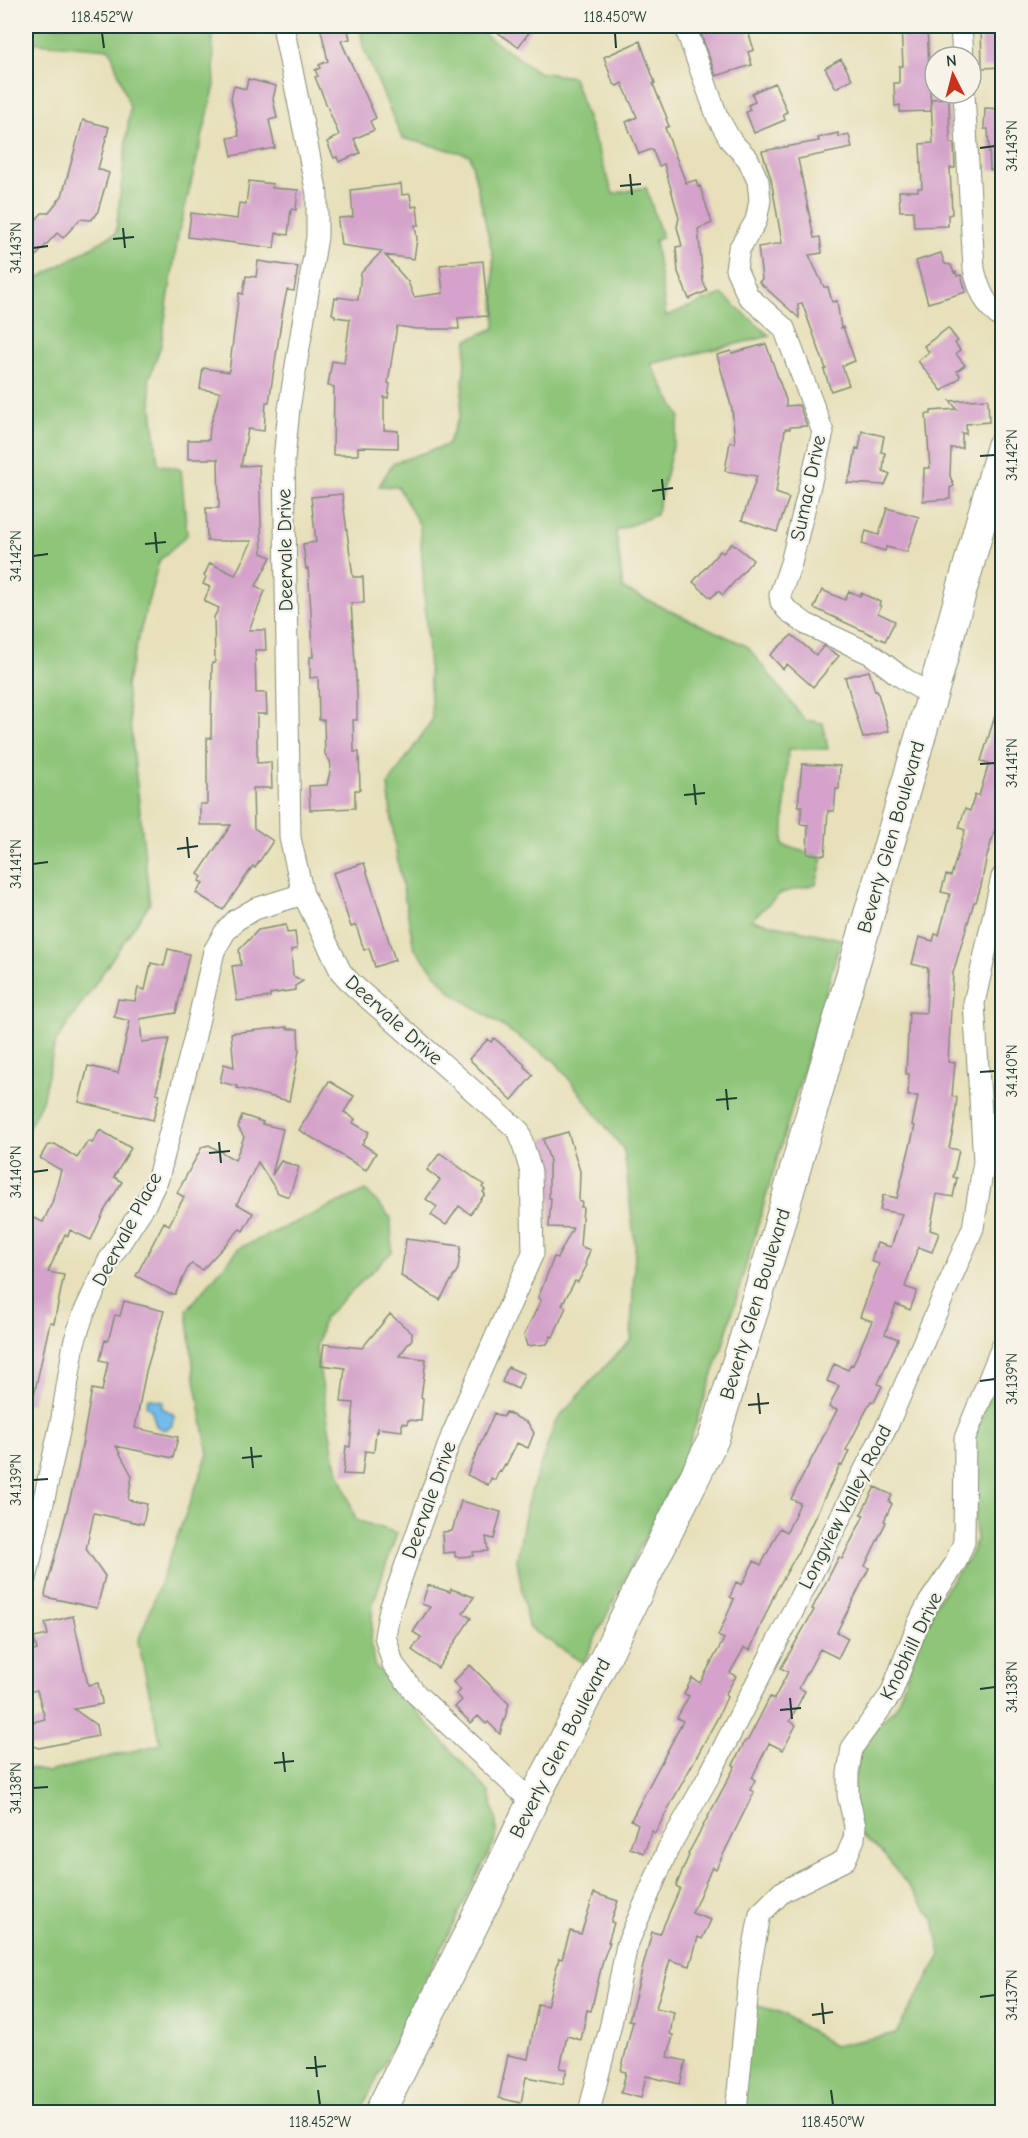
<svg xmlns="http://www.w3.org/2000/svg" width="1028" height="2138" font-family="'Comic Neue',sans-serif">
	<rect width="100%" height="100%" fill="#f7f3e8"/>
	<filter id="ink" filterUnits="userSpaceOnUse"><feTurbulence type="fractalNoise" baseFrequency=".0167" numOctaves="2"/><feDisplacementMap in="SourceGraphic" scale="12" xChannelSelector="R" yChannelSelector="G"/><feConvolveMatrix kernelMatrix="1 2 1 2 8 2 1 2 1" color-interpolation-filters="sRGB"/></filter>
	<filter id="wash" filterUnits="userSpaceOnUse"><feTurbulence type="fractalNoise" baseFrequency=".008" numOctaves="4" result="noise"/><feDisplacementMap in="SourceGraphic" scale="24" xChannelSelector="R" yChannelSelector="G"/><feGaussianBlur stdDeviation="1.35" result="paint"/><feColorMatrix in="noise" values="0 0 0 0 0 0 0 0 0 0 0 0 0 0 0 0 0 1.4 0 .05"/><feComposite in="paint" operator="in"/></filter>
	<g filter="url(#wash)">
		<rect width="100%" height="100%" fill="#e7e0ba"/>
		<path fill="#8ec579" stroke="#568156" stroke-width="1.5" d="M26,26H212L215,85L178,236L161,345L149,379L158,464L181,469L187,535L159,561L126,685L150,903L55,1043L42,1101L26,1133V285L116,233L130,107L110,49L26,42Z
			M360,26H478L483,33L538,72L573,77L613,194L646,187L662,237L655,240L666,316L722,294L770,336L651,364L680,417L656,515L616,531L623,589L747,646L805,720L823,723L828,749H788L783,845L823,858L816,884L781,893L751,920L841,939L722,1348L683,1461L583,1663L528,1627L517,1560L527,1504L555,1423L592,1380L631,1340L635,1247L624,1150L555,1061L451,992L414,948L395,847L388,785L432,720L420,526L398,487L379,486L393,463L447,445L460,415L467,340L495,328L493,256L470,155L402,138L363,47Z
			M366,1190L391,1218L392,1252L324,1318L316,1348L334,1457L356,1520L397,1533L373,1603L371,1641L374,1665L489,1792L496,1819V1838L360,2112H26V1768L48,1772L161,1744L138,1642L208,1454L194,1373L187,1310L239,1248Z
			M1002,1362V2112H740L751,2004L780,2012L834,2046L896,2033L941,1955L934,1919L882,1852L859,1834L852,1791L860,1750L879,1724L896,1707L925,1624L938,1600L970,1556L976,1540L972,1466L974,1438Z"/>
		<path fill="#72bbea" stroke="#487c8f" stroke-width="1.5" d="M148,1398L163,1401L162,1408C171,1413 178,1413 172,1426L164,1430L156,1426L152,1411L146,1405Z"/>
		<g id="blocks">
			<path fill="#d4a2ca" d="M320,26H347L350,39L341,41L376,118L370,121L374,130L354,139L360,153L339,162L337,157L334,158L327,142L339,135L315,77L318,76L315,70L320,68L319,65L328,61Z
				M489,26H534L518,47Z
				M698,26H740L742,30L747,28L754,50L748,52L752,65L716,76Z
				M901,26H927L931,111L900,112V105L895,106L894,83H899V66H903Z
				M1002,27V67L982,68L981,28Z
				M640,41L655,83L653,84L667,118L666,119L669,126L665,128L686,183L696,180L698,187L700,186L712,223L698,229L703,281L707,291L689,299L678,272L676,247L682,246L677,227L679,218L664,164L659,166L652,149L639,154L626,122L637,117L622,83L617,86L613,83L604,57Z
				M841,59L852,79L836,88L825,68Z
				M248,79L276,86L273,99L277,118L269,120L275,148L232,156L228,138L239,136L231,99L234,86L246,89Z
				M775,83L787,112L783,114L785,120L754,133L746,112L750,110L748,105L755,102L752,93Z
				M949,98L950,143H954L955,168H950L952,214L948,215V226L914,227L913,211H900L899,191H918V188H922L920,144L933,143L931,99Z
				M985,108L1002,109V170H990L988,129H984Z
				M83,120L109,127L98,169L109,173L97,214L91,220L80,219L63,238L57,233L26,267V231L42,213H48L62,196Z
				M838,133L839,137L849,135L852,148L798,159L814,238L820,237L822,253L809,255L824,287H828L832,302L837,301L841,328L843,327L855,361L842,366L849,385L831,391L824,370L826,369L802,303L798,304L799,318L759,282L762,279L758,247L782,243L771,179L762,151L819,141L818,138Z
				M249,181L273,184L272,188L298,190L296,210L291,209L288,235L276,233L274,248L188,237L191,213L237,219L239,203L246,204Z
				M401,184L402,195L410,194L412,207L417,206L419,225H415L417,239L414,259L385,255L408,282L414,297L443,293L440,265L483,261L488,316L458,318L459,329H417L397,326L388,383L390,384L388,398L384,397V430L398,431V448L358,447V455H333L334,387L328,386L332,361L344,363L350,319L335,317V315L332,314L335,298L338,299V297L358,300L361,273L382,251L341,245L338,221L339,218L353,217L351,190Z
				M941,253L945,264L951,265L954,273L956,272L957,276L961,275L966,292L928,303L916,261Z
				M258,261L298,267L294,291L287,290L283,309L269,402H266L264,431L248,429L241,466L259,465L262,553L271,557L256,586L265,591L249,630H265L266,650H255L256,693H266L267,714H257V763L271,762L272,788H253L254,828L273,841L255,868L253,866L223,910L196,893L203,883L199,881L202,877L198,874L231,825H200V804H207V738H211L212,663H215L214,617L219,608L204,601L210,587L203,584L206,577L204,576L210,563L235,575L252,541H207L206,508H219L218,459H188V440H209L210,427L220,392L200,389L203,368L229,372L239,293L243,294L246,276L256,277Z
				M948,328L958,341L955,343L960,350L956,354L965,365L957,371L960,375L959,378L942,391L918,361L929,352L924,346Z
				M766,344L786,400V406L799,405L807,426L790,427V429H785L776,493L789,498L777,532L742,520L757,476L725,471L730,442L735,443L732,409L717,355L731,351L732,353Z
				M988,399L989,422L966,424V434L962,433V448H951L950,476L954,486L950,488V499L923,501L924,468H930L926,414H931V411L957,409L950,401Z
				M862,431L884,436L881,452L885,453L883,471L890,474L885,485L847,483L852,471L856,448L859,449Z
				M342,494L353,577H363L364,603H351L357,693V720H353L354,752H359L360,790H355V808L310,810L309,786L327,785L331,767L330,761L325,754L324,720H319L318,677L310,678V657H313L311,611L308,568L306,569L303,544L316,542L311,497Z
				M887,508L919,517L907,552L886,547L885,551L862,544L866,531L879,535Z
				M732,543L753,560L723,595L718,591L711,598L693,582L720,551L723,553Z
				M822,590L845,600L849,591L860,596L861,593L880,602L879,605L881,606L878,613L895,621L885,641L814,608Z
				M792,635L816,655L824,646L839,656L813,687L787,664L783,669L770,655Z
				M869,671L875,691L877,690L889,731L863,738L845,677Z
				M999,703H1002V805L986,860L981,886L976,902H974L953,973L948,1062L955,1063L952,1096L957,1097L954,1125L949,1148L959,1150L953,1177L957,1178L953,1197L937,1194L930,1230L939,1233L932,1252L918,1247L905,1287L917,1291L910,1310L896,1304L885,1334L898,1339L878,1384L882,1386L874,1402L871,1401L846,1450L849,1451L842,1466L840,1465L797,1554L775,1593L750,1650L744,1648L730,1673L736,1676L725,1695L727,1697L717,1719L655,1833L652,1831L644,1853L630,1848L638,1824L631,1820L683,1721L677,1718L689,1696L684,1694L692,1678L700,1683L724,1639L718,1636L734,1599L730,1597L736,1582L742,1585L754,1561L761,1565L780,1528L787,1532L800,1503L791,1499L837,1410L829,1407L839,1386L827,1381L834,1364L848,1370L851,1364L853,1365L872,1321L860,1317L879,1264L871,1261L877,1243L891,1247L902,1214L880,1210L883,1195L897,1198L915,1126L912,1125L918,1096H908L909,1074H906L909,1012L926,1013L928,968L912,964L919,937L933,941L935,934L939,935L950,894L941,892L946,875L951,876L965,830L959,828L965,809L970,811L975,794L979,796L989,763L981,761Z
				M802,764L840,766L839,789H836L834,811H828L825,855L807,854L808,825L800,824L802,806H798Z
				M364,863L395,960L375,967L369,948L364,950L356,925L351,927L333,873Z
				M286,925L287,933L295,932L297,949L291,950L293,976L303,981L295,986V990L270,994V997L237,1001L232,966L241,965L239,950L258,930Z
				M168,949L189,954L176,1013L140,1019L142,1042L169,1039L156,1093L160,1094L153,1120L79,1102L88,1066L118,1073L130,1021L114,1017L118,999L135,1001L138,988L145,990L151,963L164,966Z
				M287,1027V1029H298L299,1051L289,1101L237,1088V1086L220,1082L224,1064L234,1067L231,1033Z
				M494,1038L525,1065L524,1066L533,1075L512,1100L469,1059L488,1039L491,1042Z
				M329,1081L354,1096L344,1112L355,1119L353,1123L369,1132L362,1144L376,1153L366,1170L299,1130Z
				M242,1115L263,1122L262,1124L283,1129L272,1175L281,1161L299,1167L289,1197L278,1193L258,1162L237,1204L253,1213L243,1231L240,1229L202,1270L192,1264L189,1266L175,1294H169L136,1276L164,1222L169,1225L184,1197L177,1193L202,1147L209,1145L235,1160L244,1137L238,1127Z
				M100,1130L131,1148L114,1177L122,1182L104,1211L91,1240L70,1230L68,1236L65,1234L48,1272L64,1275L54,1323L50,1322L32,1404L26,1403V1215L43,1222L52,1203L61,1170L40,1158L47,1146L55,1144L77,1158L88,1141L92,1143Z
				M568,1132L580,1171L579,1202H582L581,1207H583L580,1246L590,1250L585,1264L587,1265L578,1282L575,1281L562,1305L566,1307L553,1337L551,1336L547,1344L527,1346L524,1335L541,1300L538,1298L554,1257L557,1258L573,1228L549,1227L551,1198H549V1166L550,1161L543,1139Z
				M440,1153L484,1185L482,1187L485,1190L483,1192L485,1194L470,1214L459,1206L446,1225L431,1215L437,1207L426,1199L440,1180L427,1170Z
				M406,1239L461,1246L458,1269L440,1300L401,1276Z
				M124,1301L164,1311L146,1371L135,1428L178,1437L173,1458L116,1446L132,1476L128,1500L147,1504L143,1524L94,1513L86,1549L105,1576L97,1608L46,1597L45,1594L78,1468L92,1389L102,1391L108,1362L100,1360L105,1340L108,1341L115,1315L120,1316Z
				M390,1314L412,1333V1339L399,1356L426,1359L421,1398L423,1399L421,1421L408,1420L407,1424L402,1423V1431L378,1428V1432L376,1431L374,1452L365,1451L362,1475L343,1474L346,1446L350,1447L354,1403L341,1402L345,1368L321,1365L324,1344L362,1348Z
				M508,1367L524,1374L518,1389L502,1382Z
				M506,1412L528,1423L534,1433L528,1448L517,1443L506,1465L505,1464L501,1471L499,1470L495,1480L491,1478L488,1485L467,1475L494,1413L503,1417Z
				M875,1487L892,1495L889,1502L892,1504L884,1521L886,1522L865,1566L869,1568L837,1632L848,1638L838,1658L820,1649L799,1688L805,1691L790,1721L796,1725L783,1750L769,1743L752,1778L755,1780L750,1790L754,1792L716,1869L712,1867L692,1913L711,1920L702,1939L698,1937L690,1966L670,1960L656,2008L674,2012L670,2034L673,2035L668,2057L686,2061L680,2084L646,2076L641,2098L621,2093L626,2072L621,2071L633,2021L629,2020L652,1932L660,1934L680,1888L676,1886L689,1855L688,1854L735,1766L733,1765L745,1741L748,1740L770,1697L774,1699L788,1672L781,1668L814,1610L812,1609L839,1557L842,1559L864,1515L861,1514Z
				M461,1501L501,1512L494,1539L486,1537L488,1551L473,1552V1556L455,1557V1552L443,1553L442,1532L452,1531Z
				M428,1585L450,1592L451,1589L474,1597L463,1613L471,1618L438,1668L412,1650L421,1637L413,1632L430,1607L422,1604Z
				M73,1616L88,1685L98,1683L102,1702V1704L74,1709L96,1725L98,1736L39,1748L29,1745L26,1724L45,1719L37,1690L26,1692V1653L37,1650L34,1638L48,1635L45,1623Z
				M470,1665L509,1704L500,1734L488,1722L486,1724L478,1716L471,1723L455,1707L462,1700L456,1694L461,1690L453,1682Z
				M594,1893L618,1901L611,1922L614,1923L608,1942H610L603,1960L591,2011L587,2010L581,2040L567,2036L560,2068L567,2069L563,2084L526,2077L521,2103L499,2098L508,2055L528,2059L538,2004L547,2006L559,1958L562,1959L570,1931L581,1934Z"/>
		</g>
	</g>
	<g filter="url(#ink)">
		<use href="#blocks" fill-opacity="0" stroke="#838e77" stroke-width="1.5"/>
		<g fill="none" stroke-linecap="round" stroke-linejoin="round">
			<g stroke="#838e77" stroke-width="23">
				<path id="street" d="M283,26L317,194V237L289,409L284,459L290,838L303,894L341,972L353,985L519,1131L531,1172L533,1253L452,1435L390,1609L385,1636L393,1664L416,1694L532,1802
					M685,26L717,116L731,141L748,159L758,181L760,200L756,221L739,249L736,269L748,296L784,328L823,432L791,563L780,595L781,602L787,610L806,624L871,654L900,676L932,696
					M961,26L963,57
					M964,93L974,269C978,287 985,307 1002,318
					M26,1579L62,1418L74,1343L83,1315L109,1260L145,1205L158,1178L195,1036L214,951L225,932L236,920L255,909L303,894
					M589,2112L611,2024L627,1945L668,1849L710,1774L887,1426L973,1228L984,1161L974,1003L1002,877
					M736,2112L750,1968L760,1914L782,1892L845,1860L854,1839L855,1826L848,1795V1773L852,1748L891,1694L918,1624L928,1604L955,1564L964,1542L965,1438L1002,1347"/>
			</g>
			<g stroke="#838e77" stroke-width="32">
				<path id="secondary" d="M380,2112L487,1897L532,1802L560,1749L714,1438L773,1246L932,696L1002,446"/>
			</g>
			<use href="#street" stroke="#fff" stroke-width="21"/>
			<use href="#secondary" stroke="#fff" stroke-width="30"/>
		</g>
	</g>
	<path fill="none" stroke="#1f3d34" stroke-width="2" d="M102,33L104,48M615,33L616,48M980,148L995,146M630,174L632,195M620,186L641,184M123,228L125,248M113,239L134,237M33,248L48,246M980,456L995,455M662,479L664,500M652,491L673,488M155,532L157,553M145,544L166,542M33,556L48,554M980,764L995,763M694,784L696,805M684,795L705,793M187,837L189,858M177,849L198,846M33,864L48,862M980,1072L995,1071M726,1089L728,1110M716,1100L737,1098M219,1142L221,1163M209,1153L230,1151M33,1172L48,1170M980,1381L995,1379M758,1393L760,1414M748,1405L769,1403M251,1447L253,1468M242,1458L262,1456M33,1480L48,1479M980,1689L995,1687M790,1698L792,1719M780,1710L801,1708M283,1752L285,1772M274,1763L294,1761M33,1788L48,1787M980,1997L995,1995M822,2003L824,2024M812,2015L833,2012M315,2056L317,2077M306,2068L326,2066M318,2090L320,2105M831,2090L833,2105"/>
	<g text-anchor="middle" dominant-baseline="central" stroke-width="4.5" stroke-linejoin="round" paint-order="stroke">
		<g font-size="20" fill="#1f3d34" stroke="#f7f3e8">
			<text transform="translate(808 488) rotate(-78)">Sumac Drive</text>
			<text transform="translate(285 550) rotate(-91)">Deervale Drive</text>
			<text transform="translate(891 837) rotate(-74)">Beverly Glen Boulevard</text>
			<text transform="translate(394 1020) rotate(42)">Deervale Drive</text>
			<text transform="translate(127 1229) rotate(-62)">Deervale Place</text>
			<text transform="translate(755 1304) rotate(-73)">Beverly Glen Boulevard</text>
			<text transform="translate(429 1500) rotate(-70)">Deervale Drive</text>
			<text transform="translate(845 1507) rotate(-63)">Longview Valley Road</text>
			<text transform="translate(911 1646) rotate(-64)">Knobhill Drive</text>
			<text transform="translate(560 1748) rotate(-63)">Beverly Glen Boulevard</text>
		</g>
	</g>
	<rect width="1028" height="2138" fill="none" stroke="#f7f3e8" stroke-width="66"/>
	<g transform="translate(953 75) rotate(354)"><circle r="28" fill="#f7f3e8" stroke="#a1aaa0" stroke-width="1.5"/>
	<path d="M0-4.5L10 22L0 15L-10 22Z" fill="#c8321e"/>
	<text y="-9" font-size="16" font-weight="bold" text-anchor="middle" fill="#1f3d34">N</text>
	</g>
	<rect x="33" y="33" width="962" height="2072" fill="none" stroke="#1f3d34" stroke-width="2"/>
	<g font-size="15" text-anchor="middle" fill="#1f3d34">
		<text x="102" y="22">118.452°W</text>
		<text x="615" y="22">118.450°W</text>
		<text transform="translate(1012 146) rotate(-90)" y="5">34.143°N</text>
		<text transform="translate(16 248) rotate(-90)" y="5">34.143°N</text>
		<text transform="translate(1012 455) rotate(-90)" y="5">34.142°N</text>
		<text transform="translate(16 556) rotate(-90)" y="5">34.142°N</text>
		<text transform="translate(1012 763) rotate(-90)" y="5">34.141°N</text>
		<text transform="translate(16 864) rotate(-90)" y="5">34.141°N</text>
		<text transform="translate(1012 1071) rotate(-90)" y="5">34.140°N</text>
		<text transform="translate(16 1172) rotate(-90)" y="5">34.140°N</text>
		<text transform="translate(1012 1379) rotate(-90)" y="5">34.139°N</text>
		<text transform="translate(16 1480) rotate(-90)" y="5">34.139°N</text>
		<text transform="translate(1012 1687) rotate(-90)" y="5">34.138°N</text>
		<text transform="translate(16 1788) rotate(-90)" y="5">34.138°N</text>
		<text transform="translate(1012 1995) rotate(-90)" y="5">34.137°N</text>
		<text x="320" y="2127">118.452°W</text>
		<text x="833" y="2127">118.450°W</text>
	</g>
</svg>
